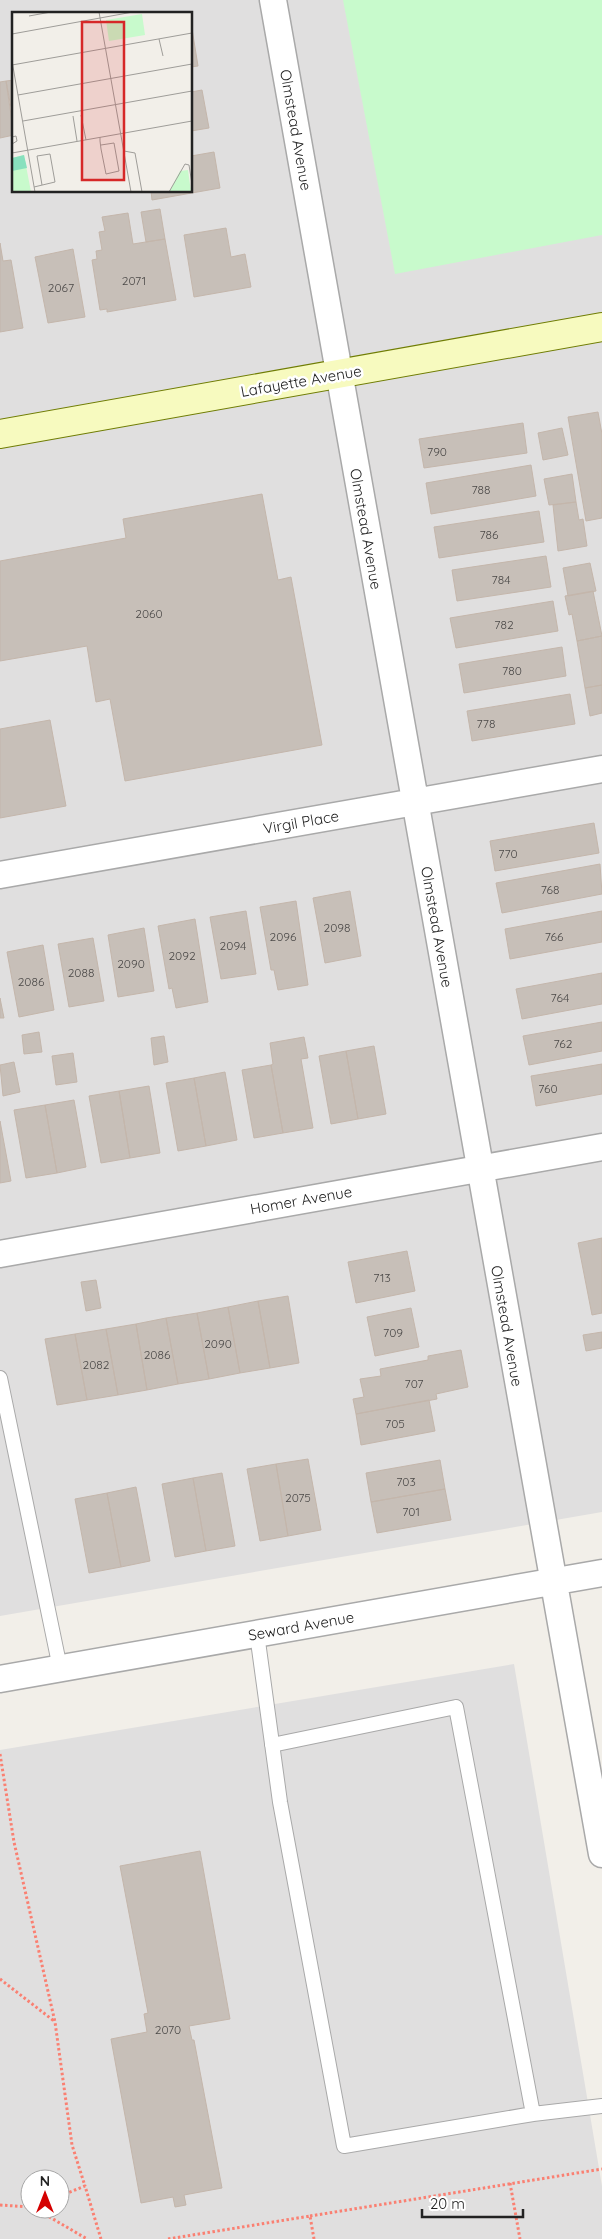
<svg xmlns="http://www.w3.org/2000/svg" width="602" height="2239" font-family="Quicksand,sans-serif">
	<rect width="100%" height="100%" fill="#f2efe9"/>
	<path fill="#e0dfdf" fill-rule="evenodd" d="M0,0H602V1512L0,1616ZM14,14H191V191H14Z
		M514,1664L602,2186V2239H0V1750ZM30,2179H60V2209H30Z"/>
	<path fill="#c8facc" d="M343,0H602V235L395,274Z"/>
	<path fill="#c7bfb8" stroke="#c4b6ab" d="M192,29L198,66L191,67V30Z
		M14,80V123L6,81Z
		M6,81L14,135L0,138V82Z
		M202,90L209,128L191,131V92Z
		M214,152L220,188L152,200L151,191H191V156Z
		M160,209L165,239L146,242L141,212Z
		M128,213L133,244L165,239L176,300L107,312V309L100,310L92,260L97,259L96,251L102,250L99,232L105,231L102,217Z
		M226,228L231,257L245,254L251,287L194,297L184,235Z
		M0,243L3,261L11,260L23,328L0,332Z
		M73,249L85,317L48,323L35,257Z
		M598,412L602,434V518L586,521L568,417Z
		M523,423L527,453L424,468L419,439Z
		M562,428L568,455L543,460L538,433Z
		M531,465L536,496L431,514L426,483Z
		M572,474L576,502L549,505L544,479Z
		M262,494L278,580L291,577L322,745L125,781L110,699L96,702L87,646L0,661V561L126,538L123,519Z
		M576,502L579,520L583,519L587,546L558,551L553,505Z
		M539,511L544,542L439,558L434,527Z
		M546,556L551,587L457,601L452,570Z
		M590,563L596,591L568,596L563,568Z
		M593,591L602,636L577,641L572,614L569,615L565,596Z
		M553,601L558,631L456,648L450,618Z
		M602,636V685L585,688L577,641Z
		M562,647L566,676L464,693L459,664Z
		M602,685V713L590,716L585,688Z
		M570,694L575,724L472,741L467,711Z
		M50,720L66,806L0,818V729Z
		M594,823L599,853L495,871L490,841Z
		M600,864L602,894L502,913L496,883Z
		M350,891L361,956L325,963L313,898Z
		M296,901L308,985L278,990L274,970H271L260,907Z
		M246,911L256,974L221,979L210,917Z
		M602,911V942L510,959L505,929Z
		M195,919L208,1002L176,1008L172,988L169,989L158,926Z
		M144,928L154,991L118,997L108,935Z
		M93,938L104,1001L69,1007L58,944Z
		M43,945L54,1010L19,1017L7,952Z
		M602,973V1004L522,1019L516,989Z
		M0,998L4,1018H0Z
		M602,1022V1051L529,1065L523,1036Z
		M39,1032L42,1052L24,1054L22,1035Z
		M164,1036L168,1062L154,1065L151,1038Z
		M304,1037L308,1058L301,1059L313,1128L283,1133L271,1065L273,1064L270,1043Z
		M374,1046L386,1114L358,1119L346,1051Z
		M346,1051L358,1119L331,1124L319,1056Z
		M73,1053L77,1082L56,1085L52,1056Z
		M14,1062L20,1092L3,1096L0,1065Z
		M602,1064V1094L536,1106L531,1076Z
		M271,1065L283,1133L254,1138L242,1070Z
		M225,1072L237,1140L206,1146L194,1078Z
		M194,1078L206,1146L178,1151L166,1083Z
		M149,1086L160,1153L130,1158L119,1091Z
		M119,1091L130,1158L101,1163L89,1096Z
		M74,1100L86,1167L57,1173L45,1105Z
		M45,1105L57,1173L26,1178L14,1110Z
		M0,1121L11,1181L0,1183Z
		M602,1238V1313L592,1315L578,1243Z
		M407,1251L415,1291L356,1303L348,1262Z
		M96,1280L101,1308L86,1311L81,1282Z
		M288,1296L299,1363L270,1368L258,1301Z
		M258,1301L270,1368L240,1373L228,1307Z
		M228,1307L240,1373L209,1379L197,1313Z
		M411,1308L419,1347L375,1356L367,1317Z
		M197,1313L209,1379L178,1384L166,1318Z
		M166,1318L178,1384L147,1390L136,1324Z
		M136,1324L147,1390L118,1395L106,1329Z
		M106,1329L118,1395L87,1400L75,1334Z
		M602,1332V1348L586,1351L583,1335Z
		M75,1334L87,1400L57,1405L45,1339Z
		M461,1350L468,1387L436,1394L437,1399L356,1414L353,1399L364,1397L360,1379L381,1376L380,1369L428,1360V1356Z
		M429,1400L435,1431L361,1445L356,1414Z
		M308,1459L321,1530L288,1536L276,1464Z
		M440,1460L445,1489L371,1502L366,1473Z
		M276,1464L288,1536L260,1541L247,1469Z
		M222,1473L235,1546L206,1551L193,1478Z
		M193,1478L206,1551L175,1557L162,1484Z
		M136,1487L150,1561L121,1567L107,1493Z
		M445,1489L451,1520L377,1533L371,1502Z
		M107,1493L121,1567L89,1573L75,1499Z
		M200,1851L230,2019L189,2026L192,2040H194L222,2188L184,2195L186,2205L175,2207L173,2197L141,2203L111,2039L147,2032L144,2014L148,2013L120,1866Z"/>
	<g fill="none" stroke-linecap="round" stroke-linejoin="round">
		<g stroke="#a9a9a9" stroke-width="16">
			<path id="lane" d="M0,1378L60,1668
				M257,1634L280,1802L344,2146L533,2114L456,1707L272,1745
				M533,2114L602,2106"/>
		</g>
		<g stroke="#a9a9a9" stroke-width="29">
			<path id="street" d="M273,0L602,1854
				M0,875L602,769
				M0,1254L602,1147
				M0,1679L602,1573"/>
		</g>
		<g stroke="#707d05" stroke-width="30">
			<path id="secondary" d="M0,434L602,327"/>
		</g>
		<path stroke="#fa8072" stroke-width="3" stroke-dasharray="2.5 2.5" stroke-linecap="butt" d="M0,1754L14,1842L55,2022L72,2145L85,2186
			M0,1979L54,2021
			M510,2183L520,2239
			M60,2196L85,2186L101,2239
			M0,2205L30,2207
			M36,2209L87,2239
			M310,2216L602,2169
			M168,2239L310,2216L314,2239"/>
		<use href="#lane" stroke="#fff" stroke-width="14"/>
		<use href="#street" stroke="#fff" stroke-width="26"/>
		<use href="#secondary" stroke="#f7fabf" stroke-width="28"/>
	</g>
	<g text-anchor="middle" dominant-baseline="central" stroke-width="5" stroke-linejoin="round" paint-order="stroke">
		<g font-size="12" fill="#4b4948">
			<text x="134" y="280">2071</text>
			<text x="61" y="287">2067</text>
			<text x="437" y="451">790</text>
			<text x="481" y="489">788</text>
			<text x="489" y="534">786</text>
			<text x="501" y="579">784</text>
			<text x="149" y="613">2060</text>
			<text x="504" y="624">782</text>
			<text x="512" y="670">780</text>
			<text x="486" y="723">778</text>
			<text x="508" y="853">770</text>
			<text x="550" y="889">768</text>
			<text x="337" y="927">2098</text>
			<text x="283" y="936">2096</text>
			<text x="554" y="936">766</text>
			<text x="233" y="945">2094</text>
			<text x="182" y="955">2092</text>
			<text x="131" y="963">2090</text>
			<text x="81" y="972">2088</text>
			<text x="31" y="981">2086</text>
			<text x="560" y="997">764</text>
			<text x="563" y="1043">762</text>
			<text x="548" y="1088">760</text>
			<text x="382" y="1277">713</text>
			<text x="393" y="1332">709</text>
			<text x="218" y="1343">2090</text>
			<text x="157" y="1354">2086</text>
			<text x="96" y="1364">2082</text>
			<text x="414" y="1383">707</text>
			<text x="395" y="1423">705</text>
			<text x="406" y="1481">703</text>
			<text x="298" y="1497">2075</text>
			<text x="411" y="1511">701</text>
			<text x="168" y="2029">2070</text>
		</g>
		<g font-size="15" fill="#222" stroke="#fff">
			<text transform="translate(296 130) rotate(80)">Olmstead Avenue</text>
			<text transform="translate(301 381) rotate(-10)">Lafayette Avenue</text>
			<text transform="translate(366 529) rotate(80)">Olmstead Avenue</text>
			<text transform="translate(301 822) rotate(-10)">Virgil Place</text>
			<text transform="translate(437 927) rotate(80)">Olmstead Avenue</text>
			<text transform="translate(301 1200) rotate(-10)">Homer Avenue</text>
			<text transform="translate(507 1326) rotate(80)">Olmstead Avenue</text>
			<text transform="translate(301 1626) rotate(-10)">Seward Avenue</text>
		</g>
	</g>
	<g transform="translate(12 12)">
		<rect width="180" height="180" fill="#f2efe9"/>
		<path d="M130,2L133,23L97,29L94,8ZM12,143L19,180H0V146ZM176,158L179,180H157L168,159Z" fill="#c8facc"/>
		<path d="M12,143L15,156L0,159V146Z" fill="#88e0be"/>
		<path fill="none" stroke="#9f9d99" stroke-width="1" d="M87,0L119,180M17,4L39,0M0,22L121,0M147,27L151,44M0,49L23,180M0,53L180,21M6,83L180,52M69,103L74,128M61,104L65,129M11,109L180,79M0,125L4,124L5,129L0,132M88,125V129L89,137L94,162L107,159L102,131L89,133M112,139L123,141L130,180M0,141L180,109M22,175L43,170L38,142L25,144L30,173M157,180L173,152L177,153L180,172"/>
		<path fill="#d62828" fill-opacity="0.15" stroke="#d62828" stroke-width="2.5" d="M70,10H112V168H70Z"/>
		<rect width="180" height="180" fill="none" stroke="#222" stroke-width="2.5"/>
	</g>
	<g transform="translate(45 2194)"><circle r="24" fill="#ffffff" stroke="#a7a7a7"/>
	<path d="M0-4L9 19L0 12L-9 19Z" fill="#d40000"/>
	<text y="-8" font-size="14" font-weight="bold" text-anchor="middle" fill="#222222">N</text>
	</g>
	<path d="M422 2209v8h101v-8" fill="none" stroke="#222222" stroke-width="2.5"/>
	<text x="430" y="2209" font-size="15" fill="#222222" stroke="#ffffff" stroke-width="4" paint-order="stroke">20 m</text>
</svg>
